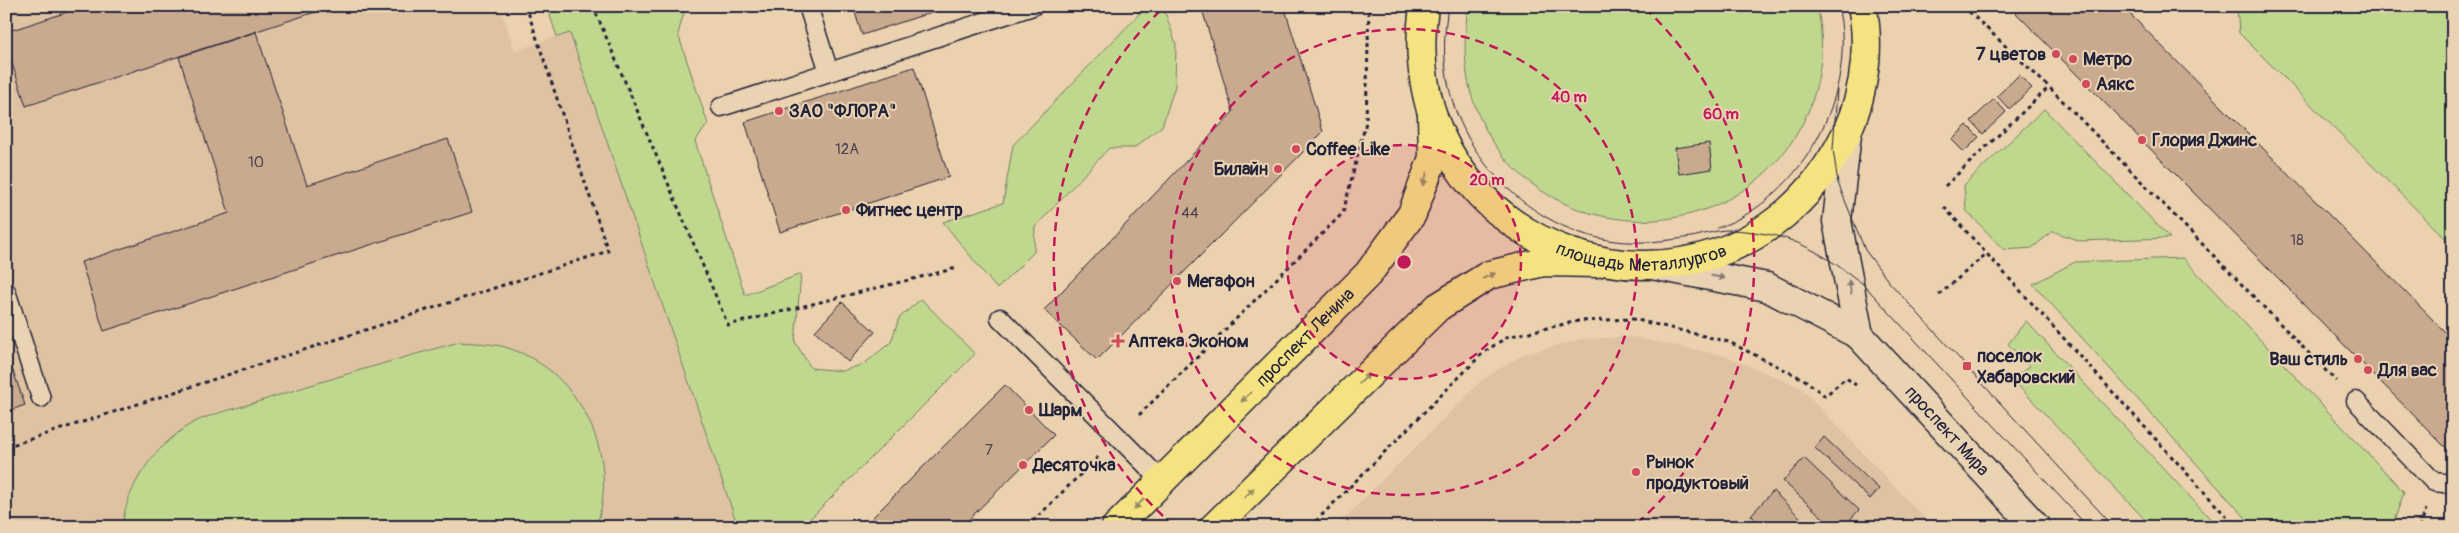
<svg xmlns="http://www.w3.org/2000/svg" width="2459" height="533" font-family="Pangolin,sans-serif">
	<rect width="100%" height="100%" fill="#ecd1ae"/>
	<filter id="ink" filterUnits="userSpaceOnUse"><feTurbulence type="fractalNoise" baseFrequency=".02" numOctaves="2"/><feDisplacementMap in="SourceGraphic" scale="10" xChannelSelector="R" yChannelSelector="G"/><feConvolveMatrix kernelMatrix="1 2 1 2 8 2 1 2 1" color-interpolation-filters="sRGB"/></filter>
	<g filter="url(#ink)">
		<path fill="#dec2a2" d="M6,6H500L515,51L570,32L738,527H6Z
			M1632,337L1726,356L1801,388L1933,527H1336L1482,380L1522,355L1581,339Z"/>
		<path fill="#c0d88e" stroke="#717d64" d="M547,6H698L685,9L678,34L708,124L695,141L745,295L801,274L795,342L811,368L842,371L864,364L891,342L899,318L921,299L975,354L802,527H738L570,33L557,37Z
			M1137,6H1163L1176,44L1175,86L1162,126L1134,148H1109L1035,227L1034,252L997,289L943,222L1003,203L1013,145L1139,14Z
			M1468,6H1817C1827,48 1820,93 1799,130C1723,263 1521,246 1473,100C1463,69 1464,38 1468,6Z
			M2237,6H2453V246L2239,33Z
			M2044,109L2170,238L2079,241L2053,231L2032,248L2004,250L1966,210L1964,185Z
			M2183,258L2404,492L2392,527H2254L2033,284L2075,262Z
			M2026,321L2218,527H2152L2012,379L2030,366L2008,344Z
			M459,342C473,343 487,343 501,346C577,365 622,454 596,527H122C127,484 154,448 189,425C205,415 235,409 254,403C322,381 390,361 459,342Z"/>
		<path fill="#caaa8e" stroke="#22223b" d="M86,6H334L26,106L6,45V32Z
			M853,6H951L862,35Z
			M1201,6H1284L1323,132L1097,360L1044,310L1233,112Z
			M2009,6H2122L2453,340V455Z
			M256,32L307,185L448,139L472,212L104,331L81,262L229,213L179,57Z
			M914,67L949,177L780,232L745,122Z
			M2019,75L2032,88L2009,109L1997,96Z
			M1994,99L2006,112L1983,134L1971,121Z
			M1967,125L1979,137L1964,152L1952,140Z
			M1709,143L1712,169L1679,174L1675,148Z
			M842,302L875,332L848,362L815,331Z
			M6,351L25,405L6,412Z
			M1005,385L1054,435L961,527H863Z
			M1824,437L1879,489L1870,499L1815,448Z
			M1804,458L1859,510L1843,527H1833L1783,481Z
			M1773,491L1810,527H1763L1751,515Z"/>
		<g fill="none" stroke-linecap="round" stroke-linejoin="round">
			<g stroke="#22223b" stroke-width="21">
				<path id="lane" d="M808,6L829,72
					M721,107L1033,6
					M6,291L41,398
					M1000,318L1162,481
					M2356,401L2434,482L2453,484"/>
			</g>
			<g stroke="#22223b" stroke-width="31">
				<g id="secondary">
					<path d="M1847,134L1837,221L1859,335"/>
					<path id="s1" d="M1652,265L1767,287L1859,335L2036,527"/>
				</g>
			</g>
			<g stroke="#22223b" stroke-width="31">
				<g id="primary">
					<path id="s2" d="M1116,527L1368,274L1412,214L1433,158L1432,114"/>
					<path d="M1214,527L1438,307L1489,275L1544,262L1597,263"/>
				</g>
			</g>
			<g stroke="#22223b" stroke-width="31">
				<g id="highway">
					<path id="s3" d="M1424,6C1389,256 1713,366 1838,149C1862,108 1872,53 1862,6"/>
				</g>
			</g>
			<path stroke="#22223b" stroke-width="3" stroke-dasharray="4 4" stroke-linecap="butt" d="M593,6L728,325L957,268
				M1963,6L2049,87L2336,381
				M1945,186L2049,87
				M1944,207L2236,527
				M1939,295L1986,254
				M1139,415L1343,213L1366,122L1369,6
				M6,447L608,251L526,6
				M1027,527L1098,457
				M1310,527L1484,352L1507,337L1578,321L1633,319L1729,342L1805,380L1825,396L1846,378L1856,385
				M2420,527L2426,509"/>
			<use href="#lane" stroke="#e9d3b2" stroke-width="18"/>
			<use href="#secondary" stroke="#e9d3b2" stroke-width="28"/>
			<use href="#primary" stroke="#f5e382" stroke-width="28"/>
			<use href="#highway" stroke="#f5e382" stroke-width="28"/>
			<path stroke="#22223b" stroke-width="1" d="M1448,6C1445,28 1443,49 1446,70C1456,155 1530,230 1615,241C1640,244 1666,241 1691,237C1703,235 1716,230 1728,230C1740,230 1754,232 1766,234C1802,239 1834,262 1863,284L2088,527
				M1837,90L1833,149L1838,183L1865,250L1889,282L2114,527
				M1717,228C1802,199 1859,93 1838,6"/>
		</g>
		<defs><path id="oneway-solid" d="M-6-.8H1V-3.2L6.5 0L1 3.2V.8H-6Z" transform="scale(1.25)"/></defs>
		<g fill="#968c62">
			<use href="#oneway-solid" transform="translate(1425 179) rotate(110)"/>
			<use href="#oneway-solid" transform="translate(1489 276) rotate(-23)"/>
			<use href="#oneway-solid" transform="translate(1364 379) rotate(-45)"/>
			<use href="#oneway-solid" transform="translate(1246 397) rotate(135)"/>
			<use href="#oneway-solid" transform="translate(1249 493) rotate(-45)"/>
			<use href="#oneway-solid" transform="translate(1139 504) rotate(135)"/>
		</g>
		<g fill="#867a76">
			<use href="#oneway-solid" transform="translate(1718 277) rotate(11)"/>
			<use href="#oneway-solid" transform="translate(1850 287) rotate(-101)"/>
		</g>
	</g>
	<circle cx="1404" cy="262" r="117" fill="#c2185b" fill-opacity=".12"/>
	<g fill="none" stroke="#c2185b" stroke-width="2.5" stroke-dasharray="9 6">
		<circle cx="1404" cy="262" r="117"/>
		<circle cx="1404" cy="262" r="233"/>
		<path d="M1174 526A350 350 0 0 1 1163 8M1645 8A350 350 0 0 1 1634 526"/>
	</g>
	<g fill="#d1495b" stroke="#e9d3b2" stroke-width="2">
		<circle cx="2056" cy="54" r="5"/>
		<circle cx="2073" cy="59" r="5"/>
		<circle cx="2086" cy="84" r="5"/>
		<circle cx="779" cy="111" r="5"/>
		<circle cx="2142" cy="140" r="5"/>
		<circle cx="1296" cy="149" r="5"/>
		<circle cx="1278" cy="169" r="5"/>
		<circle cx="846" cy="210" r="5"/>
		<circle cx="1177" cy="281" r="5"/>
		<path d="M1115.5 333.5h5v5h5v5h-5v5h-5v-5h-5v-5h5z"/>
		<circle cx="2358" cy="359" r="5"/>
		<rect x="1962" y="361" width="10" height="10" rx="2.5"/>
		<circle cx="2368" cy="370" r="5"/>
		<circle cx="1029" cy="410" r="5"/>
		<circle cx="1023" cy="465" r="5"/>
		<circle cx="1636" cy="472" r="5"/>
	</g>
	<g text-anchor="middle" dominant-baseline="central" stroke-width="4" stroke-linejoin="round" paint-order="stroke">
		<g font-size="15" fill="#4c4450">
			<text x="847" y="149">12А</text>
			<text x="256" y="162">10</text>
			<text x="1190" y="213">44</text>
			<text x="2297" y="240">18</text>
			<text x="989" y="450">7</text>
		</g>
		<g font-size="18" font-weight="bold" fill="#22223b" stroke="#e9d3b2" text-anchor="start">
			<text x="2046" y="54" text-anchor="end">7 цветов</text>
			<text x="2083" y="59">Метро</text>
			<text x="2096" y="84">Аякс</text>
			<text x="789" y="111">ЗАО "ФЛОРА"</text>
			<text x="2152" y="140">Глория Джинс</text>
			<text x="1306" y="149">Coffee Like</text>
			<text x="1268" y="169" text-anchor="end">Билайн</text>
			<text x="856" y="210">Фитнес центр</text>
			<text x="1187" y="281">Мегафон</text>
			<text x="1128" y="341">Аптека Эконом</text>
			<text x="1977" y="356">поселок<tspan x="1977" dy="21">Хабаровский</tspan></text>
			<text x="2348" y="359" text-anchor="end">Ваш стиль</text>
			<text x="2378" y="370">Для вас</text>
			<text x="1039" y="410">Шарм</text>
			<text x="1646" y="462">Рынок<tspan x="1646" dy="21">продуктовый</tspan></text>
			<text x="1033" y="465">Десяточка</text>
		</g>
		<g font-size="18" fill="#22223b" stroke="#e9d3b2">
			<text stroke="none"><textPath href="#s3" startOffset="384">площадь Металлургов</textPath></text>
			<text stroke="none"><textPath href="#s2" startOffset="268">проспект Ленина</textPath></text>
			<text stroke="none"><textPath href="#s1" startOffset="351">проспект Мира</textPath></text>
		</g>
	</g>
	<circle cx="1404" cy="262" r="8" fill="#c2185b" stroke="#e9d3b2" stroke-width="2.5"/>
	<g font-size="15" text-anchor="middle" font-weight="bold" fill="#c2185b" stroke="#e9d3b2" stroke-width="4" stroke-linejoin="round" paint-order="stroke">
		<text x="1569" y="102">40 m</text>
		<text x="1721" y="119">60 m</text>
		<text x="1487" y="185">20 m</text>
	</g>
	<rect width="2459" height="533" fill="none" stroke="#e9d3b2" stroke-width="25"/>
	<rect x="12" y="12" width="2434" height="508" fill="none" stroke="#22223b" stroke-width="2" filter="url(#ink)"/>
</svg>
